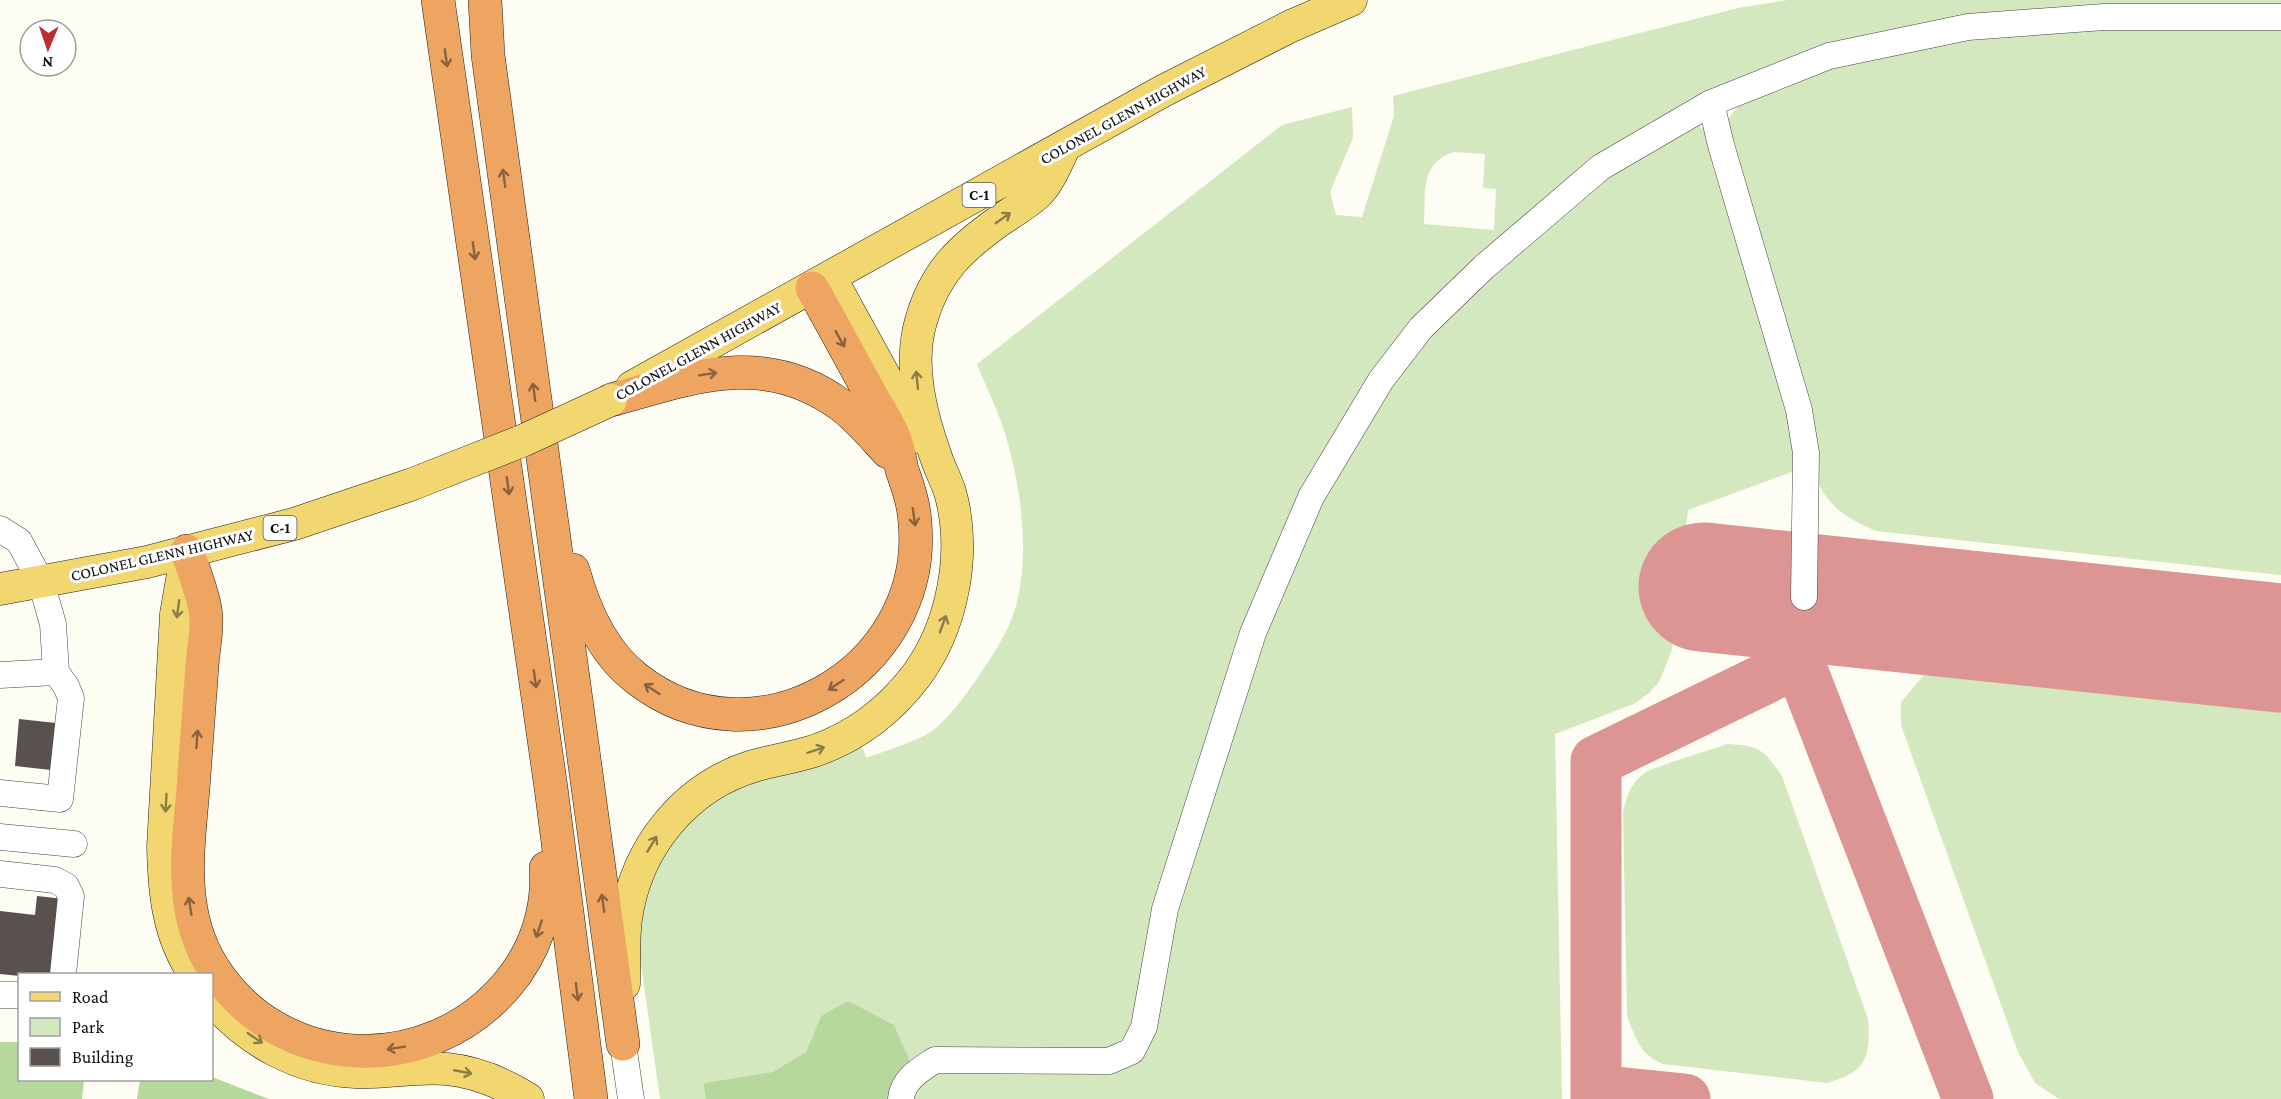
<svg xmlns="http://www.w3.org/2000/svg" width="2281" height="1099" font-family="'Crimson Pro',serif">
	<rect width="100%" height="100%" fill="#fefdf3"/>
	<path fill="#d3e8be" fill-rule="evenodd" d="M1788,0H2281V13L2086,11L1718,92L1496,248L1317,473L1137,1028L1118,1047L1090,1054L911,1064L821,1016L806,1052L772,1072L703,1083L706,1099H660L637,936L643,889L683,823L734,786L861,742L866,758C882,752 921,740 933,730C951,717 970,689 982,671C994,653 1006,635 1013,615C1033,560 1020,473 1000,419C993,400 984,382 977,364L1282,125L1352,107L1353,138L1330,192L1336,215L1362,217L1394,116L1393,96L1738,8ZM1454,152L1485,154L1483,188L1496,189L1494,230L1424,224C1426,194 1419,163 1454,152Z
		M2281,25V575L1876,531C1846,518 1829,508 1815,477L1726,122L1742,101L1836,64L1967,33Z
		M1699,125L1709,136L1782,369L1797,470L1688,510L1672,650L1659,682L1649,693L1634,704L1555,734L1562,1099H906V1093L945,1068L1125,1063L1166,923L1286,562L1387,381L1542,220L1685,128Z
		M1947,670L2281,707V1099H2059L2035,1083L2018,1052L1901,725V702L1924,675Z
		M1727,744C1760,746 1763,749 1782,776L1868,1019C1871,1058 1866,1072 1827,1083L1663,1064C1640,1055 1635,1037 1627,1016L1623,812C1626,798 1630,785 1642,775C1650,767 1712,750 1727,744Z"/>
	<path fill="#b7d89d" d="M848,1001L894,1025L911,1064L889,1099H706L703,1083L772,1072L806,1052L821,1016Z
		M0,1042H19L20,1080H84L82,1099H0Z
		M212,1077L269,1099H137L140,1080H212Z"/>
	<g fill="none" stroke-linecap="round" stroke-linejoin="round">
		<path stroke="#dc9592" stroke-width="51" d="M1776,595L1799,662L1968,1099
			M1596,1090L1685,1099
			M1596,1099V761L1799,662"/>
		<path stroke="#dc9592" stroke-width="129" d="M1703,587L2281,648"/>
	</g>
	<path fill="#58514d" d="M19,719L56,723L51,770L15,766Z
		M37,896L64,899L57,974L20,976L0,974V911L35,915Z"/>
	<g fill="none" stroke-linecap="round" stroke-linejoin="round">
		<g stroke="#434343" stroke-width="27">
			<path id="minor" d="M1711,103L1721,145L1799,410L1806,453L1804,597
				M0,529L19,541L41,582L53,624L56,672L0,675
				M0,793L60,799L71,698L66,686L56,672
				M0,837L74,844
				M0,874L55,880L66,886L71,896L63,974
				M0,995H20
				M623,1044L631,1099
				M901,1099C903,1079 920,1070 935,1060L1109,1061L1132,1051L1144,1027L1165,909L1253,633L1311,497L1381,380L1421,328L1484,267L1601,167L1711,103L1829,56L1968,27L2104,17H2281"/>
		</g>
		<g stroke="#212121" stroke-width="33">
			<path id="major" d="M830,277L918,437
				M632,387L1163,91L1291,26L1351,0
				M187,551L176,614L163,847C164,893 168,935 194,974
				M0,589L147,562L294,524L410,485
				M624,984C625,963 623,940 626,919C636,847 686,785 757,765C776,760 795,757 814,751C855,737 890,710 916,676C953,626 967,552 950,492C946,480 940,469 936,457C921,415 908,365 921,321C935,271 962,247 1002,219C1014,211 1027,203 1037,194C1049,183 1057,162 1064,148
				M212,999C247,1041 299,1070 355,1072C385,1074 416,1066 447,1069C477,1072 503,1083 528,1099"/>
		</g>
		<g stroke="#212121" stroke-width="34">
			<path id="highway" d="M438,0L551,788L591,1099
				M485,0L488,55L623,1044
				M611,400C693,377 766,349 842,406C859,419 873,436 888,452
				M187,551C193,569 205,599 206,617C207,633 203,650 202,666C199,707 196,748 193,789C188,849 178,911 212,966C278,1073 427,1079 507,985C535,952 549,911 546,868
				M573,570C584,610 602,652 636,678C754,772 928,671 915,523C914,504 908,487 902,470C900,461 899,452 896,443C891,427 879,410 871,395C851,359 832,323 812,288"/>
		</g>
		<use href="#minor" stroke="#fff" stroke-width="26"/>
		<use href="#major" stroke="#f2d670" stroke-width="32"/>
		<use href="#highway" stroke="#eea562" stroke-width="33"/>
		<g stroke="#212121" stroke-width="33" stroke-linecap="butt">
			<path id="major-bridge" d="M410,485L522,441L611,400"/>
		</g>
		<use href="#major-bridge" stroke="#f2d670" stroke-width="32"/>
	</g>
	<defs><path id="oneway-shaft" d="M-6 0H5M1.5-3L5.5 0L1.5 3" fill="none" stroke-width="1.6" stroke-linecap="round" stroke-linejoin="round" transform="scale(1.5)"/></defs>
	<g stroke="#8a623d">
		<use href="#oneway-shaft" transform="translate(446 58) rotate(82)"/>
		<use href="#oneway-shaft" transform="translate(504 178) rotate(-98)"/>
		<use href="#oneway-shaft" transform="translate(474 251) rotate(82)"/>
		<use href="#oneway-shaft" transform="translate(840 339) rotate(61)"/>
		<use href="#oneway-shaft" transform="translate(708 374) rotate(-9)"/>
		<use href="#oneway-shaft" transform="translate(534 392) rotate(-98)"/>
		<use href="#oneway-shaft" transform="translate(508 486) rotate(82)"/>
		<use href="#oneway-shaft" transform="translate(914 517) rotate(82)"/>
		<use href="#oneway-shaft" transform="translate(535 679) rotate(82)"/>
		<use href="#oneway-shaft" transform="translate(836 685) rotate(147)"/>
		<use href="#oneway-shaft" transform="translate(652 689) rotate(-147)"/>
		<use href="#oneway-shaft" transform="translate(197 739) rotate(-86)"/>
		<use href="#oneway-shaft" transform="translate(603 903) rotate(-98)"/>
		<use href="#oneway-shaft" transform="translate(190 906) rotate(-99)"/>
		<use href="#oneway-shaft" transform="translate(539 929) rotate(108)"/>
		<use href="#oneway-shaft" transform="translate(577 992) rotate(83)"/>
		<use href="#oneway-shaft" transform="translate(396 1048) rotate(171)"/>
	</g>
	<g stroke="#8c7d45">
		<use href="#oneway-shaft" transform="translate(1003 218) rotate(-35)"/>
		<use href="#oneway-shaft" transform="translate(917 380) rotate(-96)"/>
		<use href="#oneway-shaft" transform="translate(178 609) rotate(98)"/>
		<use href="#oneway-shaft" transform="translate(943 624) rotate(-70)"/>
		<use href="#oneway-shaft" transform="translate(816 750) rotate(-19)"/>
		<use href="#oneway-shaft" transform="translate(166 803) rotate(93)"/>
		<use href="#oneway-shaft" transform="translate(652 844) rotate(-59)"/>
		<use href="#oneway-shaft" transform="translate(255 1038) rotate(34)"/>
		<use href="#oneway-shaft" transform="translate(463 1072) rotate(11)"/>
	</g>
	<g text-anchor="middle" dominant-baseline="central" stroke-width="6" stroke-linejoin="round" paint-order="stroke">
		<g fill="#fff" stroke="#585858" stroke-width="1.5">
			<rect x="962.5" y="183" width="33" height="24" rx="4.5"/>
			<rect x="263.5" y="516" width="33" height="24" rx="4.5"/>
		</g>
		<g font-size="15" font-weight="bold" fill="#101010">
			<text x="979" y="195">C-1</text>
			<text x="280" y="528">C-1</text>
		</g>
		<g font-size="16" fill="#101010" stroke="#fff">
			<text transform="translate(1123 115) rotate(-29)">COLONEL GLENN HIGHWAY</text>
			<text transform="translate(698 351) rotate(-29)">COLONEL GLENN HIGHWAY</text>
			<text transform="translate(162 555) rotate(-13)">COLONEL GLENN HIGHWAY</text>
		</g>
	</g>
	<rect x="18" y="973" width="195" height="108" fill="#ffffff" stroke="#9f9f9f" stroke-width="1.5"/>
	<rect x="30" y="992" width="30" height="9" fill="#f2d670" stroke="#9f9f9f" stroke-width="1.5"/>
	<text x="72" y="1003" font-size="18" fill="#101010">Road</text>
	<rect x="30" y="1018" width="30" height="18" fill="#d3e8be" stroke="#9f9f9f" stroke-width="1.5"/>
	<text x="72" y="1033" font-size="18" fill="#101010">Park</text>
	<rect x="30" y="1048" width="30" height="18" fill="#58514d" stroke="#9f9f9f" stroke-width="1.5"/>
	<text x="72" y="1063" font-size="18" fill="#101010">Building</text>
	<g transform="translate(48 48) rotate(182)"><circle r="28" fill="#ffffff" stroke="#9f9f9f" stroke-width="1.5"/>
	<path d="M0-4.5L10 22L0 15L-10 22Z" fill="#bb2d30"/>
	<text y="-9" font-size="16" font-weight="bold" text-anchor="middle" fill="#101010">N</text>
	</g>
</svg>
